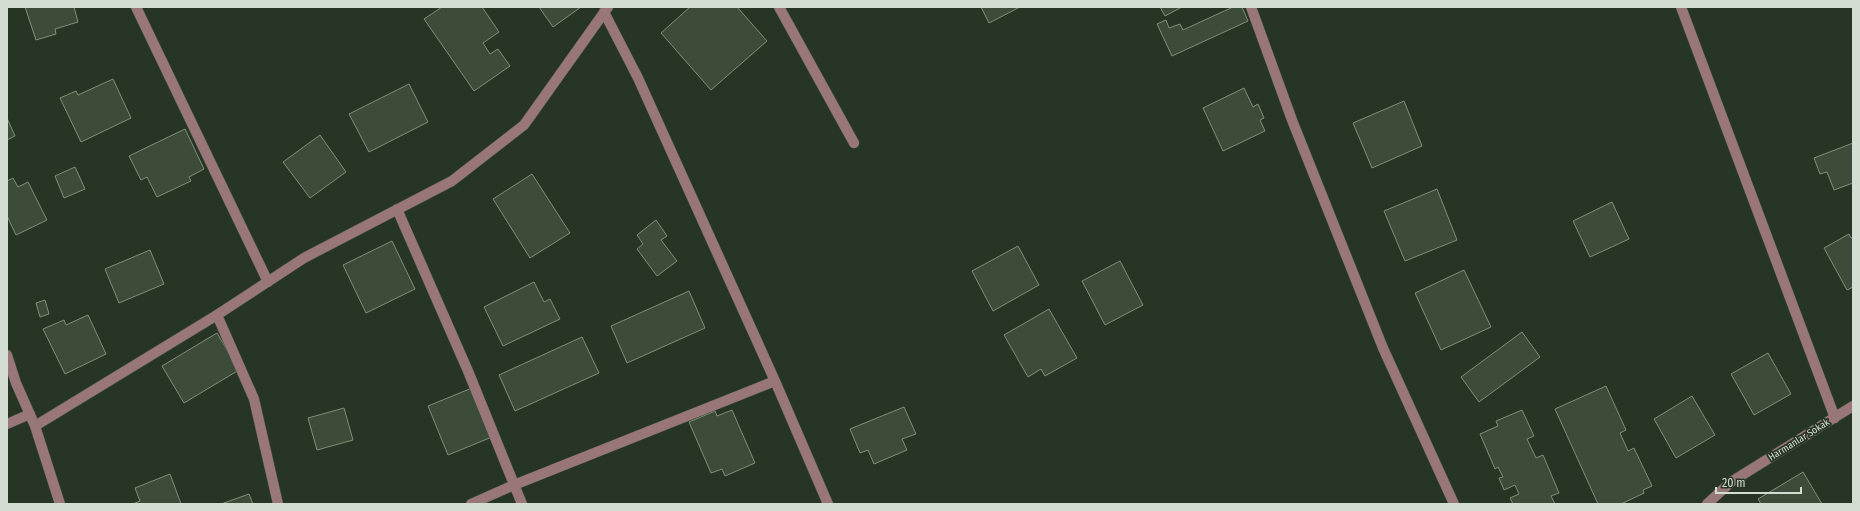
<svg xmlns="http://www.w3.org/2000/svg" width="1860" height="511" font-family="'Fira Sans Condensed',sans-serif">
	<rect width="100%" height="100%" fill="#273624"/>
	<path fill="#3c4c39" stroke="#7e8f7a" d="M25,7H74L78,22L55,29L56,34L36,40Z
		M442,7H482L499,32L483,43L490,54L498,49L510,66L474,91L424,19Z
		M539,7H581L553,27Z
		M690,7H737L767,41L711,90L661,33Z
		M981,7H1020L989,23Z
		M1160,7H1182L1165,16Z
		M1233,7H1242L1248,21L1172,56L1157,24L1166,20L1169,28L1180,24L1183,30Z
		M113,79L131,118L81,142L60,98L76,91L78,95Z
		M409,84L428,122L369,152L349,114Z
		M1244,88L1253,107L1258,104L1264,118L1260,120L1265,131L1223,151L1203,108Z
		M1404,101L1422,146L1372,168L1353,123Z
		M7,118L15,136L7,140Z
		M185,129L204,169L189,177L191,181L157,197L147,177L141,180L129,156Z
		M320,135L346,172L310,198L283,162Z
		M1853,143V183L1834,190L1827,172L1820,174L1814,158Z
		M75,167L85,189L64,198L55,176Z
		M532,174L570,233L530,258L493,199Z
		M13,178L18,187L28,182L47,220L16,235L7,216V181Z
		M1437,189L1457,240L1405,261L1384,211Z
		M1612,202L1629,239L1590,257L1573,221Z
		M656,220L667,236L661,240L677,261L657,276L637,249L643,244L637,235Z
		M1849,234L1851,238L1853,237V287L1847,290L1824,248Z
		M392,241L415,289L366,313L343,265Z
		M1018,246L1039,285L993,311L972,271Z
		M150,250L164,284L119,303L105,269Z
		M1120,261L1143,305L1105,325L1082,281Z
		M1464,270L1491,327L1441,350L1415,293Z
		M534,282L544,302L550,299L560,319L503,346L484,307Z
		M689,291L705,328L627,363L611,326Z
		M45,300L49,314L40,317L36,303Z
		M1049,309L1077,358L1045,376L1041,369L1028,377L1004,335Z
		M88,315L106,354L65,374L43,329L64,320L66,325Z
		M1522,332L1540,357L1479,402L1461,377Z
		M217,333L239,370L184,403L162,366Z
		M582,337L599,373L515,411L499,375Z
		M1768,353L1791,394L1754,415L1731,374Z
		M1606,386L1626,430L1620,433L1628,451L1634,448L1652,486L1643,490L1644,493L1621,504H1598L1555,409Z
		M472,388L492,437L448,455L428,406Z
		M1692,396L1715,435L1676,458L1654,419Z
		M904,407L916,434L902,439L907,450L874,464L868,450L860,453L850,429Z
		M344,408L353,440L317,450L308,418Z
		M732,410L755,463L725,476L722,469L711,473L689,422L715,411L717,416Z
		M1522,410L1534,436L1527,439L1536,458L1543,455L1559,493L1551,496L1555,504H1513L1510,498L1519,494L1515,485L1504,490L1499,478L1503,477L1498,467L1495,469L1480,434L1498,426L1496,421Z
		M1803,472L1822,504H1761L1758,499Z
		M170,474L181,504H133L140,501L135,488Z
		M249,494L253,504H221Z"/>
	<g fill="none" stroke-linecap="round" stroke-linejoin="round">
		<g stroke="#435140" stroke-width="11">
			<path id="minor" d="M136,7L268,282
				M779,7L854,143
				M1251,7L1292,120L1383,348L1454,504
				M1681,7L1835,418
				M604,12L638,78L775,381L828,504
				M397,209L468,371L522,504
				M217,315L254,399L278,504
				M7,355L16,383L35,426L60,504
				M7,424L30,414
				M35,426L217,315L304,258L452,181L524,125L608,7
				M471,504L514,485L775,381
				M1707,504L1731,482L1853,406"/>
		</g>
		<use href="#minor" stroke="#997779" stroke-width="10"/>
	</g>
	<g text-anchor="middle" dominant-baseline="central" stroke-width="3.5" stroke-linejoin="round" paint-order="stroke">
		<g font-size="10" fill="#d3ddd1" stroke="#273624">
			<text transform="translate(1799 440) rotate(-32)">Harmanlar Sokak</text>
		</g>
	</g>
	<rect width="1860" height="511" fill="none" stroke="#d3ddd1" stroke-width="16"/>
	<path d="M1716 487v6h85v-6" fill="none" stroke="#d3ddd1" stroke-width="2"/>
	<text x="1722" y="487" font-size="12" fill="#d3ddd1" stroke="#273624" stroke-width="3" paint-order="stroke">20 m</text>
</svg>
